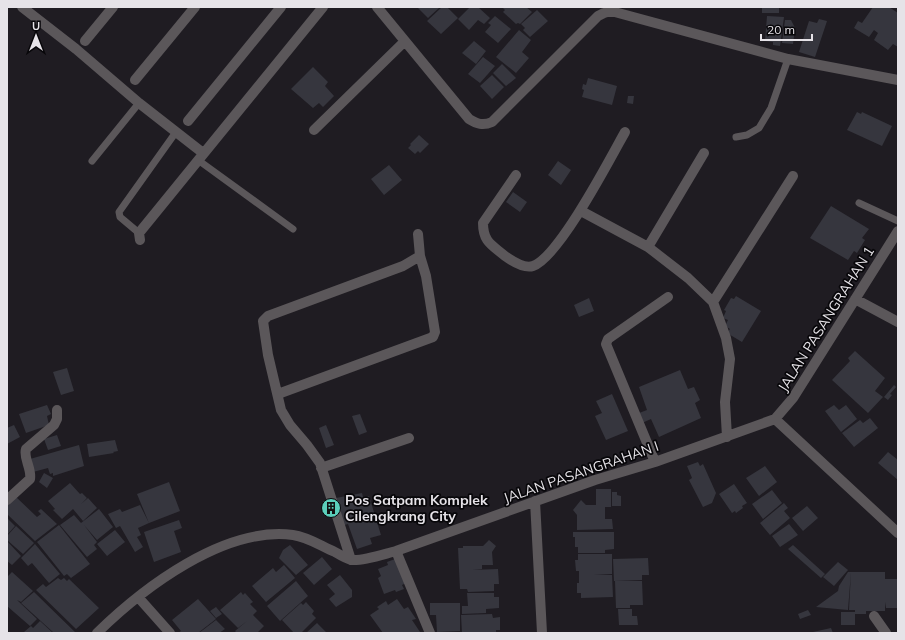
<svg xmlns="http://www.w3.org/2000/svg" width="905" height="640" font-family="Mulish,sans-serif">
	<rect width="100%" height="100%" fill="#1f1c22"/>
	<path fill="#36363e" d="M420,7H440L428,18L418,8Z
		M442,7H447L458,18L441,34L427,21Z
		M470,7H478L490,18L484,24L478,20L469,30L458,19Z
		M502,7H526L532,12L520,24L518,23L516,24L503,12L505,10Z
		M762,7H779V13H762Z
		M873,7H889L898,13V47L893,44L888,50L874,40L878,33L874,30L869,37L854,28L858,21L862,23Z
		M537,10L548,21L530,37L523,30L525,28L521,24Z
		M495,16L511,29L498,43L485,32L491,25L488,23Z
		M767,16L784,17L780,46L773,45V42L765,41Z
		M819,19L827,21L815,57L799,52L809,21L817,23Z
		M785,20H791L795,28L793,44L782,43Z
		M519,30L531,40L522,52L529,58L516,73L496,57Z
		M474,41L486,51L476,64L462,53Z
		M483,57L495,66L480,83L468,74Z
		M502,64L516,78L506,86L493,73Z
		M313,67L328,82L325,86L334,96L323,107L319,103L313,108L291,89Z
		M492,75L504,87L492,99L480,86Z
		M588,78L617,86L612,105L582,97L584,90L582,89L583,84L586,85Z
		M628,96H634L633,104L627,103Z
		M857,112L861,114L862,112L892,126L882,146L847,130Z
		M419,135L429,144L420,153L418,151L415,154L408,148L411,145L410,144Z
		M558,161L571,170L561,185L548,175Z
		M389,165L402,180L384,195L371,179Z
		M513,192L527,202L520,212L506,202Z
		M831,206L869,229L862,238L865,240L857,253L854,251L848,260L810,238Z
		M736,296L761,311L742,342L727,333L730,329L725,326L728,320L723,318L726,311L724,310L731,298L734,299Z
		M589,298L594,311L579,317L574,305Z
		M855,351L885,378L875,391L883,397L868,413L832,380L850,361L848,358Z
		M67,368L74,391L61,395L53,372Z
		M680,370L688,389L694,387L700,400L695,403L701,418L659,437L651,419L642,423L639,413L647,410L639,387Z
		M894,385L896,387L890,394L892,395L888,400L884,397Z
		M612,394L628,431L606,440L595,416L602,413L596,401Z
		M47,405L51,414L47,416L49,425L26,433L19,414Z
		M834,405L839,410L846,405L857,419L841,432L825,411Z
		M360,414L367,432L359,435L352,416Z
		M870,418L878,428L854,447L842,433L860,420L863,423Z
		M14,425L20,437L7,444V428Z
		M326,425L334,445L326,448L319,428Z
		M57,435L61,446L48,450L44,439Z
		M115,440L118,451L113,452L114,453L89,457L87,444Z
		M79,445L84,466L53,476V473L50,474L48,468L33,472L30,459Z
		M888,452L898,460V480L878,463Z
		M698,462L700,466L703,464L716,493L712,503L703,507L689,480L692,478L687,466Z
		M765,466L777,482L759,496L746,478Z
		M44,473L53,478L47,488L39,482Z
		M169,482L180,511L149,523L137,494Z
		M70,483L80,494L82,493L87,498L81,504L88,498L97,508L83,521L73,509L62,519L53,510L55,509L48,501Z
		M734,484L747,503L742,506L743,508L736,513L735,511L732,513L719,494Z
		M596,489H611V507H605V519H612L613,529L577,530V515L573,510L581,500L586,505H596Z
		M772,490L782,503L763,519L752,504Z
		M612,492H617V495L621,496V506H612Z
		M362,493L363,497L369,496L381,535L370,538L372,544L357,549L348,524L341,526L336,498Z
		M15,496L37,517L41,514L38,511L41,509L57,524L35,541L7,514V503Z
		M784,503L788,508L784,511L790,518L770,535L760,523Z
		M140,505L149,523L138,528L141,535L137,537L143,547L135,552L120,526L116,528L108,514L120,509L122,512Z
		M807,506L818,518L803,531L792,518Z
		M99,509L113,527L97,540L84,525L97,542L94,545L97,549L87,557L60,525L74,515L81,523Z
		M7,518L15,526L7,535Z
		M179,520L182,528L174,531L181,552L154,562L144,532Z
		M789,524L798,535L780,547L772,536Z
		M59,525L90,564L71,578L67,574L64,576L37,542Z
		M16,526L34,543L23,554L7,540V536Z
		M115,530L125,542L107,556L97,544Z
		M573,532H614V549L605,550V553H578V547H575V537H573Z
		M489,540L496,546L492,552L493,565H482V569L472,570L498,569L499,584H494V591L468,592L467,589H460L458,548H463V546H483Z
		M7,541L21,556L12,565L7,561Z
		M35,544L60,574L49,583L32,563L28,566L21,558Z
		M290,545L308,565L296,575L279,558L283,550Z
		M793,545L825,574L821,578L788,549Z
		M578,554H612V574L594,575H612L613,597L581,598V593H577V583H579V571H576L575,560H578Z
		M322,557L332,569L314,585L303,573Z
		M648,558L649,575H642V580L614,581L613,559Z
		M395,559L406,583L402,585L404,589L396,592L395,590L384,594L378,578L381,576L378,569L388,565L387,562Z
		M838,562L848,570L834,586L823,577Z
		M284,565L295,578L266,602L252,586L273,568L276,572Z
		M12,572L33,591L21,602L17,600L37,619L30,626L7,606V577Z
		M848,572H851L848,610L816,607L838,591L839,586Z
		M851,572H885V579H898V608H886L885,602V611H866V614H855V610H849Z
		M340,575L352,590V597L336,607L329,599L335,594L327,585Z
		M58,578L61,580L64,578L67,581L69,579L99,608L76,629L36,590L43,584L46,587Z
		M296,581L308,596L280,621L267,606Z
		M615,581H642L643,605H630V608H616Z
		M34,592L76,633H54L21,603Z
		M241,592L243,595L245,593L253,602L250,604L257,611L253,615L264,626L257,633H237L235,631L247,621L238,628L220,610Z
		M467,593H494V597H499V608L486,609V613L462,614V606H468Z
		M198,599L216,619L198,633H178L181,631L172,620Z
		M397,599L404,609L408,607L416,619L412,620L420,632L383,633L370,615L379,609L377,607L386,601L388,605Z
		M306,602L314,611L312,614L316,618L301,633H294L282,620L301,603L303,605Z
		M430,603H460V631L437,632L436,615H430Z
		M216,607L222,614L216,618L210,611Z
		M618,609H632V616H637L638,625H619Z
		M808,610L811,615L800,619L798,614Z
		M841,612H855V625H841Z
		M492,614L493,618L500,617V630H496V633H462L461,615Z
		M216,620L225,629L219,633H199Z
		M40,621L53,633L24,632L31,626L33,628Z
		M317,623L327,633H306Z
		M831,628L833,633H813V632Z"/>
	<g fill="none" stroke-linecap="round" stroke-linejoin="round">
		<path stroke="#5b575a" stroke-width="7" d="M736,137L747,135L759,128L771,108L788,59
			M198,160L293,229
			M92,161L139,103
			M859,203L898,221
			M139,233L120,217L119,212L176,132"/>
		<path stroke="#5b575a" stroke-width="10" d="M22,7L76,49L139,103L203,153
			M377,7L469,119C477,124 483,126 492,122L598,16L604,13L611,11L788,59L898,80
			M85,41L113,7
			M135,80L195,7
			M188,121L281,7
			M314,130L405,41
			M516,175L483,223C483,242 492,245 505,256C512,261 524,269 533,266C559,257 610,159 625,132
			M581,211L648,247L688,278L713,302L726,338L730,359L725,402L727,437
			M140,240L139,233L323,7
			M648,247L704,153
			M855,299L898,322
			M713,302L793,176
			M278,394L433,337L435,332L426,276L420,256L418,234
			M775,419L898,533
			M655,462L606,344L608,339L668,297
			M321,468L409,438
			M7,500L30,479C32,469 23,458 26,449L54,425L57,419V410
			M535,501L542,633
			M396,551L430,633
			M351,560L320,463L307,445L290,425L281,410L268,355L263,321L268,316L403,266L420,256
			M138,597L170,633
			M874,616L886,633
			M97,633C143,588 224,526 293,535C308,537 321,546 335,552C340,555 346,559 352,560C364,561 384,554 396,551L595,480L655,462L775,419L793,398L898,231"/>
	</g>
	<defs>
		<g id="building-disc" transform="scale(1)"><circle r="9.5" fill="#5bcebb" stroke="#08070a"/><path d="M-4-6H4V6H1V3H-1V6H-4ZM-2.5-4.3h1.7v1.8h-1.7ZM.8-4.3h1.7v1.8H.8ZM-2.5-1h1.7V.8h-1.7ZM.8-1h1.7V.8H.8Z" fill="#111"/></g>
	</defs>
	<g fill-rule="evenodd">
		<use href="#building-disc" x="331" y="508"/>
	</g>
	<g text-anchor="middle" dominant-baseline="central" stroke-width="3.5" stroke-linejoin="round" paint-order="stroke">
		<g font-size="14" fill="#e6e3e8" stroke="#08070a">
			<text transform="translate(826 319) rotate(-58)">JALAN PASANGRAHAN 1</text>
			<text transform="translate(581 472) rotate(-19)">JALAN PASANGRAHAN I</text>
		</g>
		<g font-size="14" font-weight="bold" fill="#e6e3e8" stroke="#08070a" text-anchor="start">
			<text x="345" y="500">Pos Satpam Komplek<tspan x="345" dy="16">Cilengkrang City</tspan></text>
		</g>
	</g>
	<rect width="905" height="640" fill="none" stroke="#e6e3e8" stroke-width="16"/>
	<g transform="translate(36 36)" stroke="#08070a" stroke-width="3" paint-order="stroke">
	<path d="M0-3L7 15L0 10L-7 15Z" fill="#e6e3e8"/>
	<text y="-6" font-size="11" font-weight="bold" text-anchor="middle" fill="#e6e3e8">U</text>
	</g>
	<path d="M761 34v6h51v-6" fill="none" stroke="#e6e3e8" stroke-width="2"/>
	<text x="767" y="34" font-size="12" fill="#e6e3e8" stroke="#08070a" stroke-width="3" paint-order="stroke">20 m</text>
</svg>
